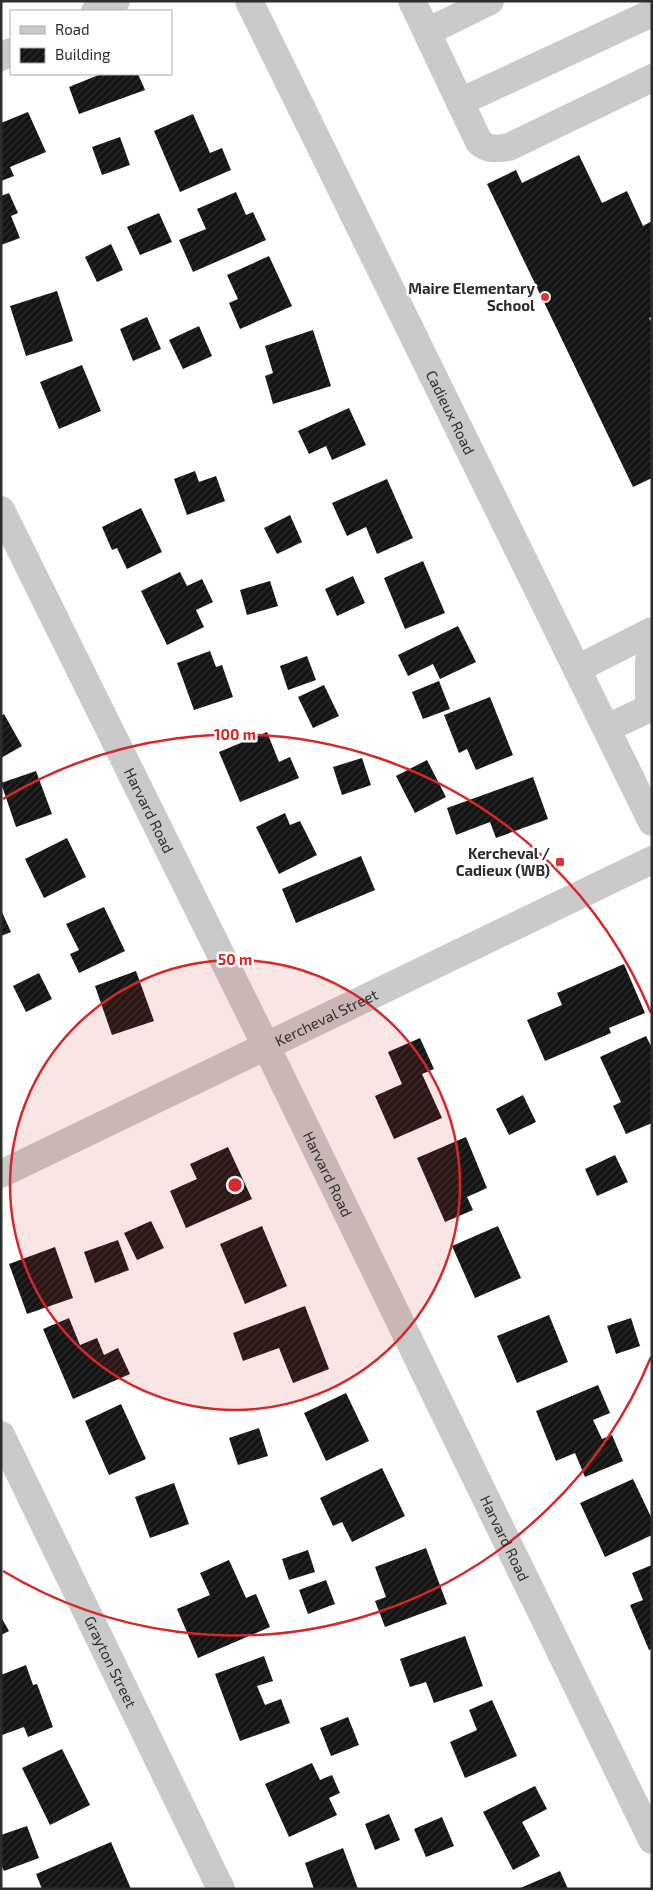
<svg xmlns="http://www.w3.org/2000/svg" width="653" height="1890" font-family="'Exo 2',sans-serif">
	<defs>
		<pattern id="building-hatch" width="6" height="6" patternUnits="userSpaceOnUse" patternTransform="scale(1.25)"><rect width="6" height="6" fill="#141414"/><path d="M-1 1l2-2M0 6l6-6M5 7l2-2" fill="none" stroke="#2e2e2e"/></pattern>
	</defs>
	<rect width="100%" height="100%" fill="#fff"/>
	<path fill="url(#building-hatch)" d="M101,74H138L145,90L79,114L69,87Z
		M28,112L46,152L10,167L14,176L1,181V123Z
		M193,114L210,153L222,148L231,170L180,192L154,131Z
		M120,137L130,165L102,175L92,147Z
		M579,155L602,203L627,191L643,226L652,221V317L649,318L652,323V478L633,487L487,184L516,170L522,183Z
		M236,192L246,215L253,212L266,240L193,272L179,240L206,229L197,209Z
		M9,193L18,213L11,216L20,238L1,245V196Z
		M159,213L172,242L140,255L127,227Z
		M111,244L123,270L97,282L85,257Z
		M269,256L292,306L240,329L229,303L238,299L227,275Z
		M57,291L73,341L26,356L10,306Z
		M147,317L161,349L133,361L120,329Z
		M199,326L212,356L183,369L169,340Z
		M313,330L331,386L273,404L265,376L273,373L265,346Z
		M82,365L101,411L59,429L40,382Z
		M349,408L366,445L332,460L326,446L309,454L298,431Z
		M195,471L199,482L216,476L225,501L187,515L174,479Z
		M387,479L413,538L377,554L366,527L347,536L332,503Z
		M141,508L162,552L127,569L117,548L112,550L102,527Z
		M290,515L302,542L277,554L264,528Z
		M423,561L445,613L405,629L384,578Z
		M180,572L187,586L202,579L213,602L196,610L204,627L167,645L141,591Z
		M353,576L365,603L337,616L325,589Z
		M270,581L278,606L247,615L240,590Z
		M458,626L476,662L440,679L433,664L408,676L398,655Z
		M210,651L216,667L222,665L233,697L194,710L177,663Z
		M307,656L316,680L288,690L280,666Z
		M439,681L450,709L423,719L412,692Z
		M324,685L339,716L313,728L298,697Z
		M490,697L513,755L476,770L467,749L459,753L444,715Z
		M4,714L22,746L1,758V716Z
		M267,732L279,762L290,757L299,778L240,802L219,752Z
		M362,758L371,785L342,795L333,767Z
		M427,760L446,797L415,813L396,776Z
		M36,771L52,814L16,827L1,783Z
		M533,777L548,819L496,838L490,822L456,835L447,808Z
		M285,813L290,825L300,821L317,855L279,874L256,827Z
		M67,838L86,877L44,898L25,859Z
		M361,856L375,890L296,923L282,889Z
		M104,907L125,951L79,973L70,954L79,950L66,924Z
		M1,910L11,932L1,936Z
		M624,964L645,1013L609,1028L611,1033L545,1061L527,1020L562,1005L557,993Z
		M136,971L154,1021L112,1035L95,986Z
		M39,973L52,999L26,1012L13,986Z
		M646,1036L652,1048V1123L626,1134L613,1106L621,1102L600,1057Z
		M420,1038L434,1069L422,1074L442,1118L394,1139L375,1096L402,1084L388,1052Z
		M523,1095L536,1122L509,1135L496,1109Z
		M466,1137L487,1188L467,1197L473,1210L445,1222L417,1158Z
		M228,1147L252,1199L186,1228L170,1191L197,1179L190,1164Z
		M615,1155L628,1182L597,1196L585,1169Z
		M151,1221L164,1248L137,1260L124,1233Z
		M262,1226L287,1286L245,1304L220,1244Z
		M498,1226L521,1278L475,1298L452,1246Z
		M118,1240L129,1270L95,1283L84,1252Z
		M55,1247L73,1298L27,1314L9,1264Z
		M305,1306L329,1369L293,1383L279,1348L243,1361L233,1333Z
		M549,1315L568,1362L517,1383L497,1336Z
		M69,1318L80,1345L97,1338L104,1355L118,1348L130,1374L73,1399L43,1329Z
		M631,1318L640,1346L616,1354L607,1326Z
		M598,1385L610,1413L593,1420L602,1439L612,1435L623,1461L585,1477L575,1453L556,1461L536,1411Z
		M346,1393L369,1441L326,1461L304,1413Z
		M121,1404L146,1459L109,1475L85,1421Z
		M259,1428L268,1456L238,1465L229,1438Z
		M382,1468L405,1516L352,1542L342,1522L333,1526L320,1498Z
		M633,1479L652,1519V1535L605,1557L580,1503Z
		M174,1483L189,1524L150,1538L135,1497Z
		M426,1548L447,1604L385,1627L375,1601L386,1597L375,1567Z
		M308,1550L315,1572L289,1580L282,1559Z
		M229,1560L246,1598L256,1594L270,1627L198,1658L177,1609L210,1595L200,1573Z
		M652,1565V1649L649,1650L630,1605L643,1600L632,1573Z
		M326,1580L335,1604L308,1614L299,1590Z
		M1,1617L9,1631L1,1635Z
		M465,1636L483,1686L434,1703L426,1682L410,1687L400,1659Z
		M264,1656L273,1681L257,1686L265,1705L281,1699L290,1723L240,1741L215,1674Z
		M26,1665L33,1685L37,1684L53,1727L28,1737L24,1727L2,1735L1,1675Z
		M492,1700L517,1756L465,1778L450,1742L477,1730L469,1710Z
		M348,1717L359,1745L331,1756L320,1728Z
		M62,1749L90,1805L50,1825L22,1768Z
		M312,1763L320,1780L332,1775L340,1793L329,1798L337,1815L289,1837L265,1784Z
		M535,1786L547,1809L522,1822L540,1856L513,1870L483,1812Z
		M389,1814L400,1840L375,1850L365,1824Z
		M442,1817L454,1846L426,1857L414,1829Z
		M27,1826L39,1858L4,1871L1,1864V1835Z
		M111,1842L131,1889H42L36,1874Z
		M343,1848L358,1889H314L305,1863Z
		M560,1871L568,1889H518Z"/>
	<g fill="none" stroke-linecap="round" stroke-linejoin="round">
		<g stroke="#cacaca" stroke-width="28">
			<path id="s1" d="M249,1L652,822"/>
			<path d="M412,1L479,142C488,150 497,149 509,147L652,78"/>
			<path d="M95,11L116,1"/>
			<path d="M427,32L490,1"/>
			<path d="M1,57L11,52"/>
			<path d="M460,102L652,13"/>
			<path id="s2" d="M1,510L266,1046L652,1840"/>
			<path d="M577,669L652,631"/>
			<path d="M649,709V661L652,658"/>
			<path d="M607,728L652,707"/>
			<path id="s3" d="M1,1174L652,860"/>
			<path id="s4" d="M1,1435L221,1889"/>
		</g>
	</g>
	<circle cx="235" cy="1185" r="225" fill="#d62828" fill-opacity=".12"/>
	<g fill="none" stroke="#d62828" stroke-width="2.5">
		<circle cx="235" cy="1185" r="225"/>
		<path d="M651 1357A450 450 0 0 1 3 1571M3 799A450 450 0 0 1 651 1013"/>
	</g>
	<g fill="#e4303a" stroke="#fff" stroke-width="2">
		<circle cx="545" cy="297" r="5"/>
		<rect x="555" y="857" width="10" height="10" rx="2.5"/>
	</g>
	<g text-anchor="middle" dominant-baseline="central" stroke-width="5" stroke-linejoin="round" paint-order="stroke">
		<g font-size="15" font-weight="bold" fill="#2d2d2d" stroke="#fff" text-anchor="end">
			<text x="535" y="288">Maire Elementary<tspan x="535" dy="17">School</tspan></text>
			<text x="550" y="853">Kercheval /<tspan x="550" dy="17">Cadieux (WB)</tspan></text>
		</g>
		<g font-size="15" fill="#2d2d2d" stroke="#fff">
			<text stroke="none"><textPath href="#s1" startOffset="458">Cadieux Road</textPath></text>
			<text stroke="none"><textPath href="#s2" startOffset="335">Harvard Road</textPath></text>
			<text stroke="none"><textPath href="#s3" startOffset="361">Kercheval Street</textPath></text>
			<text stroke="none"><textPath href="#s2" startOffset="740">Harvard Road</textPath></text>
			<text stroke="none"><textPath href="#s2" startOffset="1145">Harvard Road</textPath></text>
			<text stroke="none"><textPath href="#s4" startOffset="252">Grayton Street</textPath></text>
		</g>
	</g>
	<circle cx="235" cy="1185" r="8" fill="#d62828" stroke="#fff" stroke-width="2.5"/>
	<g font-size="15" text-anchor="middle" font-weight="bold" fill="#d62828" stroke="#fff" stroke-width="5" stroke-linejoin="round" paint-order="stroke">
		<text x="235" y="740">100 m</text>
		<text x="235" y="965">50 m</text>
	</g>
	<rect width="653" height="1890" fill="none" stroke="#2d2d2d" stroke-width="5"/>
	<rect x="10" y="10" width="162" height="65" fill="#ffffff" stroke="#ababab"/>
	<rect x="20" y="26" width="25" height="8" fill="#cacaca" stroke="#ababab"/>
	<text x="55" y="35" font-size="15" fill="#2d2d2d">Road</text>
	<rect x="20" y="48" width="25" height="15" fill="url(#building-hatch)" stroke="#ababab"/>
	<text x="55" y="60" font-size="15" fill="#2d2d2d">Building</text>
</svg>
